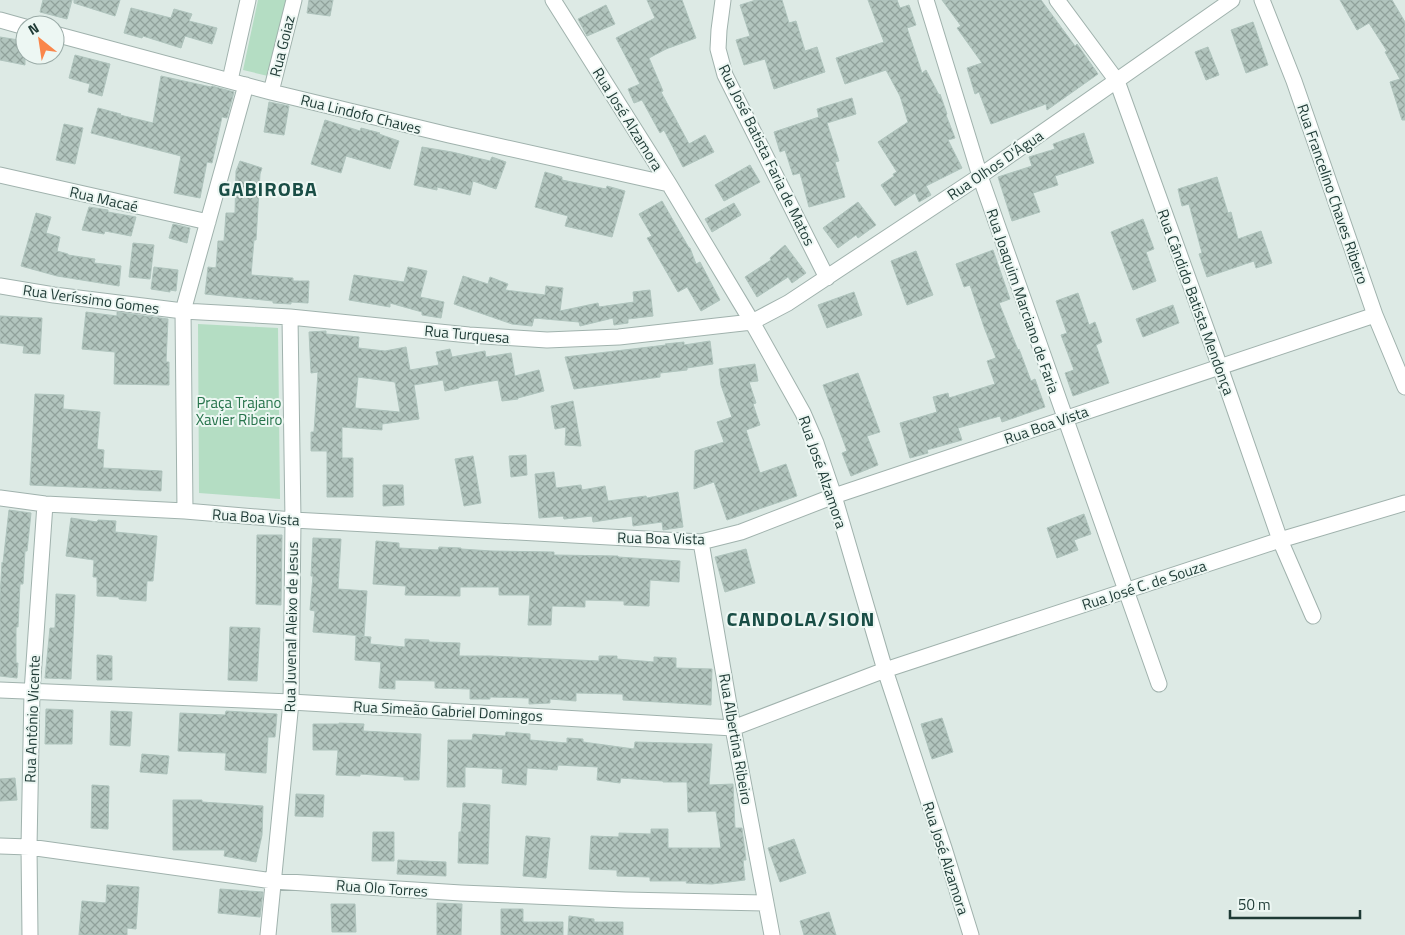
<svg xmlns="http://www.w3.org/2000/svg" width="1405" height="935" font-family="'Titillium Web',sans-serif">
	<defs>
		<pattern id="building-cross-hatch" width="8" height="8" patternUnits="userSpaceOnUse" patternTransform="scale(1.25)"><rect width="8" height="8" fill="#b2c5be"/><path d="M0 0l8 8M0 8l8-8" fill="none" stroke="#90a19b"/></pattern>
	</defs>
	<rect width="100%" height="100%" fill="#ddeae5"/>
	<path fill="#b4ddc3" d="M258,0H286L268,76L243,70Z
		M198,324L278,328L280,499L199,493Z"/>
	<path fill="url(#building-cross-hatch)" stroke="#afc4bd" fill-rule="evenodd" d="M43,0H72L67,19L40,12Z
		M74,0H120L115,16L74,3Z
		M309,0H333L330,16L307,13Z
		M647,0H682L696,38L666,49L649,58L663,91L661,92L689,144L705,135L714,152L683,167L664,130L660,133L642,100L634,103L628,89L640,84L616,38L655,18Z
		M756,0H782L789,23L796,21L805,51L817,47L825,72L774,89L765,59L744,65L736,40L750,36L740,5Z
		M868,0H897L900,8L909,5L916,25L907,28L922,73L926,70L939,95L940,94L947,114L946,115L955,138L948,140L962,168L926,186L931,195L919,202L915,193L895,206L881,185L894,176L893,174L897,172L878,142L908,122L900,96L886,70L845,84L836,58L884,42Z
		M942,0H1041L1075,46L1077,44L1098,74L1047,110L1046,104L991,124L979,92L975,94L967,68L982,63L957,28L961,26Z
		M1340,0H1392L1405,22V120H1402L1390,82L1400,79L1385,52L1387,51L1369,23L1357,30Z
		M606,5L615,24L587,36L578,19Z
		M131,8L171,18L174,9L192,14L189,21L217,28L212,44L185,36L181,48L143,36L142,38L124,33Z
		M1253,22L1268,65L1246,73L1231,30Z
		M0,37L25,41V65L0,60Z
		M1208,47L1219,75L1206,80L1195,52Z
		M75,55L110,64L102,96L88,92L90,84L69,78Z
		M161,76L211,87L212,86L234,92L227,118L222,117L212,163L207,162L200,198L174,193L181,156L91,133L98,108L121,114L120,115L153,123Z
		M852,98L856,114L827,123L839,161L835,162L845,197L809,207L800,173L793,175L785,150L780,152L774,132L819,117L817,109Z
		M269,102L289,106L284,135L264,132Z
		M325,120L360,131L361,128L380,133L379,134L399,141L390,169L346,156L341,173L311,164Z
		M64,124L83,128L75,164L56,160Z
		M1084,133L1094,163L1055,176L1058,185L1033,193L1040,212L1012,221L998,177L1032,166L1029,157L1055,149L1053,144Z
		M422,147L452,152L490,161L492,157L506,162L496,189L473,181L470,195L437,187V190L414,185Z
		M240,161L262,168L260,174L256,240H254L251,275L293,278V281H309L308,303L291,302V304L273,303V301L205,294L208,267L216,268L218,241H224L226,213H235L236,171Z
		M750,165L760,182L724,201L715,185Z
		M545,172L562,177V180L606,189L607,186L625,191L612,237L565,226L568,216L535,207Z
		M1217,177L1228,213L1231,212L1238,239L1261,231L1272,263L1256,268L1254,261L1207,277L1199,254L1202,253L1189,204L1182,206L1178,189Z
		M662,201L689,248H690L696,264L700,262L720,300L701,311L687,287L678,292L647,238L652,236L639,214Z
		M858,202L876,225L858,238L856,235L838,248L823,228Z
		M734,203L741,215L712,232L705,219Z
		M89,207L108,210V212L136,217L131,236L105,231L104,234L82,230Z
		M36,213L51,217L46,233L60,237L57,251L68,254V255L95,259L94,263L121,266L119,286L57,276L21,266Z
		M1143,219L1154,249L1146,252L1156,281L1133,290L1111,232Z
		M173,224L190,228L187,243L169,238Z
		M133,243L154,245L150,279L129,277Z
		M785,245L806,273L792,283L788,277L757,297L745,277L771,260L770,258Z
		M993,250L1010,299L999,303L1018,350L1019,349L1031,381L1035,379L1045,407L1002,422L1000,416L958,428L962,440L927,450L928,453L910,458L900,423L937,412L933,397L948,393L949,398L995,384L987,361L996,358L984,327L970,285L964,287L956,264Z
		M916,251L933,295L907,305L891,261Z
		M154,267L178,270L176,291L170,290V292L151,289Z
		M408,267L427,271L420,297L444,302L441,318L422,315V312L390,303V307L349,300L354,275L404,282Z
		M463,276L488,284L490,277L508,284L505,290L545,295L546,286L563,288L560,311L598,303L599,307L634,302L633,292L650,290L653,316L628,319V323L614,325L613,318L580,326L579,322L534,318L532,326L512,324L454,304Z
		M854,292L862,315L827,328L818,305Z
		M1078,293L1089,325L1095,322L1102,342L1096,345L1109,383L1073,396L1065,373L1074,370L1061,335L1067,333L1056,301Z
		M1173,305L1179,323L1143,337L1136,319Z
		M86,312L117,316V312L168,319L166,362H169V385L114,384L115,352L82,349Z
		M0,316L42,318L40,354L23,353L24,346L0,343Z
		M326,331V334L359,337L358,348L385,351L406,347L410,370L439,365L436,352L450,349L452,357L485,351L486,357L511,353L515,376L539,370L544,391L518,398V399L502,401L498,380L459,387V388L445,391L443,380L414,385L419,419L382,424V430L342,427V458H353V497H327V451H311V432H314L318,372L311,373L309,332ZM358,377L395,382L400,412L355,408Z
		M710,341L713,364L687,368V370L660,373V377L574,389L565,357L666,345L665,344L684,342V345Z
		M755,364L758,381L749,382L756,403L753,404L760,425L746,430L760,473L786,464L797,496L727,520L714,482L694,489L695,451L724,442L717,422L732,417L721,385L719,369Z
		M858,373L880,432L867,436L878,465L851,476L842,453L847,451L823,385Z
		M35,394L64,395L63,409L100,412L97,449L104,450L103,468L162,471L161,491L30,485Z
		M573,401L581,446L565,445L566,427L555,429L551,406Z
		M526,455L527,475L511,477L509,456Z
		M473,456L481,503L464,506L455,459Z
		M554,472L556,488L581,485L582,490L605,486L608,501L646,496L647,498L678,492L683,527L663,530L662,522L633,526L632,516L593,522L592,516L564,519L563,516L539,518L535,474Z
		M383,485H403L404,505L383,506Z
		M9,510L31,513L27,551H25L23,584H20L18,627H16V663H18L17,678L0,676V598L2,562L3,563Z
		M1084,514L1091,534L1074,540L1078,550L1057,558L1047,528Z
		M71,518L97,522L98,520L116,521L115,532L157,536L153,581H147L146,601L119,599V597L97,596V577H93L94,560L66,556Z
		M257,535H282L281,605L256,604Z
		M313,538L341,539L338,589L367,591L364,636L313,632L315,611L310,610L313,576H311Z
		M376,541L399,543V548L438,550L439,547L461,548V549L492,551L554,552V555L618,556V557L680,561L679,582L650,580L649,606L624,605V601L585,600V607L552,606L551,625H528L530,595H499V587H460V596L405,595L406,586L373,584Z
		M746,549L755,583L725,592L715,557Z
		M56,594L75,595L71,679L45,678L50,628H55Z
		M230,627L260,628L257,681L228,680Z
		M356,636L371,637L370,644L405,647V639L429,640V642L460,643L459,656H490L599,661V656H617V659L654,662V657L676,658V668L712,669L711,705L623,700V694L576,693V701L550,699V703L529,704V698L490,697V699H470V689L435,688V681L395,680V689L379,688L381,662L355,660Z
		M97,655L112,656V680H97Z
		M46,709L73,710L72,744H45Z
		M111,711L132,712L130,746L110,745Z
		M226,711L277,714L275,737H268L266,773L225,770L226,753L178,751L180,713L225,715Z
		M942,718L953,752L932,759L921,724Z
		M339,723L364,724L363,731L421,734L419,780H404V777L360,774V776L336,775L338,750H313V724H339Z
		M506,732L530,734V740L567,743V738L583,739V742L634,749L635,742L712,744L709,785L733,784L735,828H742L746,860H743L745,880L712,884L686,883L687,881H650V877L617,876V870L589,869L591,836L619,837V833L651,834V829H668V848H721L716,811L688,812L687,782H663V781L621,778L620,783L597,780L598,767L558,765L557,770L527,768L526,785L502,783L503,769L465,767V787H447L448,740H472L473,734L505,736Z
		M142,754L169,756L167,774L140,772Z
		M15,778L17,800L0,801V779Z
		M92,785L109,786L108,829L91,828Z
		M296,794L324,795L323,817L295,816Z
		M173,800H202V802L263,806L262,835L256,862L224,856L225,850H173Z
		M463,803L490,805L488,864L458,863L459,832H461Z
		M373,832H394V861H372Z
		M526,836L550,838L546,878L523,876Z
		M794,839L806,873L780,882L768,848Z
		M398,860L446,862V876L397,874Z
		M107,885L139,887L136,929L127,928V935H79L82,901L106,903Z
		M220,889L263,892L260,917L218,913Z
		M437,903L462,904L461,935H437Z
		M331,904H355L356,932H332Z
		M501,909H523V922H563V935H501Z
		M829,912L836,935H804L800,921Z
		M569,916L594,919V922H623V935H568Z"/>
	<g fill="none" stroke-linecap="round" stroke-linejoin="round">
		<g stroke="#a0b2ad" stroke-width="17">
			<path id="street" d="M553,0L669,184L752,322L803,413L816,443L834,496L885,670L944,848L971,935
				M723,0L719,30L718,49L725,75L827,278
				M926,0L980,176L1159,684
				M1057,0L1117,81L1220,367L1280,540L1313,616
				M1262,0L1294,81L1375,315L1405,387
				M0,20L25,27
				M55,34L271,92L449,135L669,184
				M230,80L248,0
				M271,92L294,0
				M0,175L208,222
				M0,286L54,295L183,311L290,317L469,335L547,340L619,337L752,322L788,303L980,176L1232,0
				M0,498L45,504L185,511L293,520L701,542L741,532L834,496L1375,315
				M185,511L183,311L246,85
				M701,542L733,728L772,935
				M0,690L291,702L733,728L885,670L1280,540L1405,503
				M0,846L29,847L273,881L461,893L625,900L766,903
				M30,935L29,847L32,692L45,504
				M268,935L291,702L293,520L290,317"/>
		</g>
		<use href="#street" stroke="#fff" stroke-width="15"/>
	</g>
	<g text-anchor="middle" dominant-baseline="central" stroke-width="4" stroke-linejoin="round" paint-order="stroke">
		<g font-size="15" fill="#1e3a35" stroke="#edf7f3">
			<text transform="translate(282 46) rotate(-76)">Rua Goiaz</text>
			<text transform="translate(361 114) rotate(14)">Rua Lindofo Chaves</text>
			<text transform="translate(628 119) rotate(58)">Rua José Alzamora</text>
			<text transform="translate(767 155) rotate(64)">Rua José Batista Faria de Matos</text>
			<text transform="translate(995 165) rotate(-34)">Rua Olhos D'Água</text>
			<text transform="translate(1333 194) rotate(71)">Rua Francelino Chaves Ribeiro</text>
			<text transform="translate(104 199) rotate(13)">Rua Macaé</text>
			<text transform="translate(91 299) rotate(8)">Rua Veríssimo Gomes</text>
			<text transform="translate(1023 301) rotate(71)">Rua Joaquim Marciano de Faria</text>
			<text transform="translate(1196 302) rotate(70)">Rua Cândido Batista Mendonça</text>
			<text transform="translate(467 334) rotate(5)">Rua Turquesa</text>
			<text transform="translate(1046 425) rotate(-19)">Rua Boa Vista</text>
			<text transform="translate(823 472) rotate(71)">Rua José Alzamora</text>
			<text transform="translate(256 517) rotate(4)">Rua Boa Vista</text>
			<text transform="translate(661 538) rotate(1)">Rua Boa Vista</text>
			<text transform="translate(1144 585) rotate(-18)">Rua José C. de Souza</text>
			<text transform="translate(291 627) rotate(-89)">Rua Juvenal Aleixo de Jesus</text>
			<text transform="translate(448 711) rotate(3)">Rua Simeão Gabriel Domingos</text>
			<text transform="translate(32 719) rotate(-88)">Rua Antônio Vicente</text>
			<text transform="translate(736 739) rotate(80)">Rua Albertina Ribeiro</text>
			<text transform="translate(946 858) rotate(72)">Rua José Alzamora</text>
			<text transform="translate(382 888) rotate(4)">Rua Olo Torres</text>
		</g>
		<g font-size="15" fill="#26734b" stroke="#edf7f3">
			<text x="239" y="402">Praça Trajano<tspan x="239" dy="17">Xavier Ribeiro</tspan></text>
		</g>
		<g font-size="20" font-weight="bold" letter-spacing="1" fill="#194d45" stroke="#edf7f3">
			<text x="268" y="188">GABIROBA</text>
			<text x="801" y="618">CANDOLA/SION</text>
		</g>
	</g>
	<g transform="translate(40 40) rotate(330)"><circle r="24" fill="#edf7f3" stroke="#9aaba7"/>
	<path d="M0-4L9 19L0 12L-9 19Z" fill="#fa864a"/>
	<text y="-8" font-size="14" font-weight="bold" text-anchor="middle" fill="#1e3a35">N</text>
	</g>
	<path d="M1230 910v8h130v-8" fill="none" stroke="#1e3a35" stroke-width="2.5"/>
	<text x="1238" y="910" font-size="15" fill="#1e3a35" stroke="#edf7f3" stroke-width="4" paint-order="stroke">50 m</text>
</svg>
